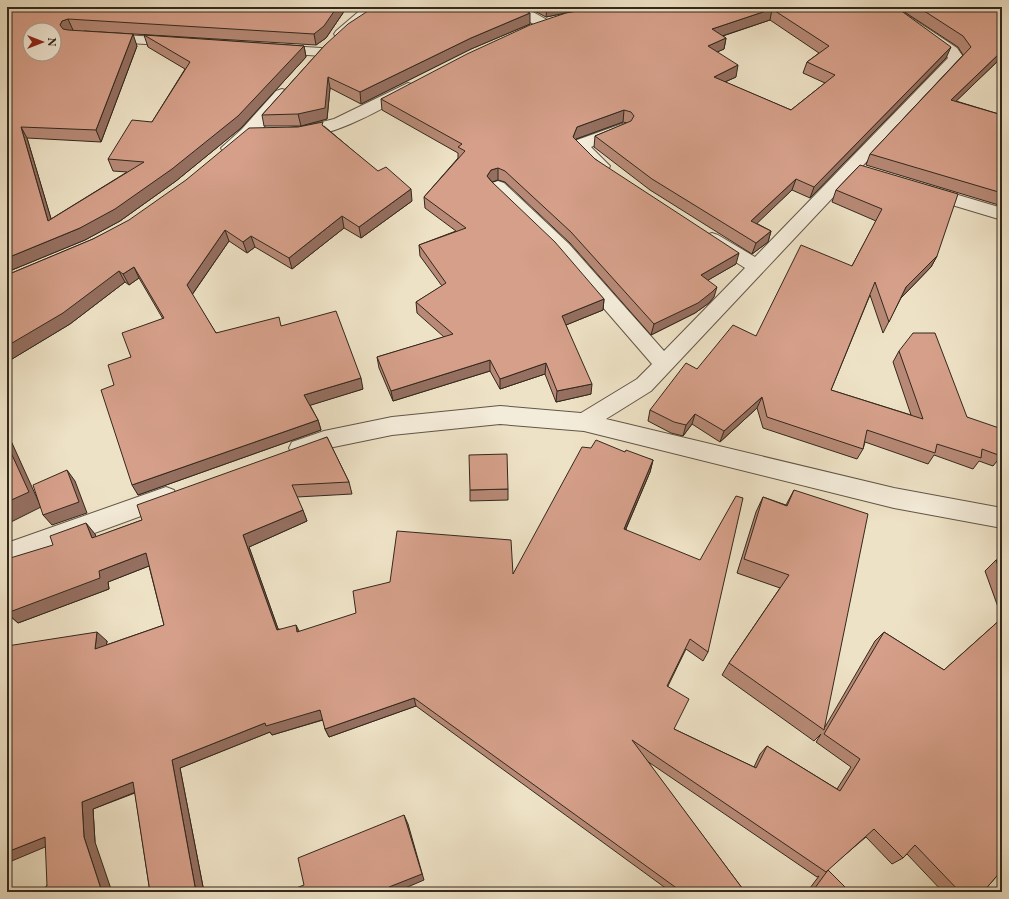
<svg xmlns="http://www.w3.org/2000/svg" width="1009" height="899" font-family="'EB Garamond',serif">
	<rect width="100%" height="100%" fill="#eee2c6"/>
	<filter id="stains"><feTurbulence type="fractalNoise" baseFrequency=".005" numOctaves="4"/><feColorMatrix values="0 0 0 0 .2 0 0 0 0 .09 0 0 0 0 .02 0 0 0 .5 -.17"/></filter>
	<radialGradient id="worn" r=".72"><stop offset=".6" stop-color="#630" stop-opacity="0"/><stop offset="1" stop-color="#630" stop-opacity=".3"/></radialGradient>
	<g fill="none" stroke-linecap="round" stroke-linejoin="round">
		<g stroke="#625647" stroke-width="2">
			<path id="minor" d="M364,7H379L346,37H336L334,34L336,31Z
				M506,7H524L549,21L551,24L549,27H539L508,10Z
				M878,7H895L957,48L964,58L651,391L606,419L894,488L1002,508V528L894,508L584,431L500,424L392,435L324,449L300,457L292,454L289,448L292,442L324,431L392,417L500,406L581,413L637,379L652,364L555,252L492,191L489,187L492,183L498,181L504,183L569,244L664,351L745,268L706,243L703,239L706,235L712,233L718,235L755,257L948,58L946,54Z
				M104,34L176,38L181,39L183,42L181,45L176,46L99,41L97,38L99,35Z
				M274,45L321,48L326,49L328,52L326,55L321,56L269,52L267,49L269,46Z
				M408,83L414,85L416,88L414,91C384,108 323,144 289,136L287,132L289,128L310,125L334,119Z
				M282,89L288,91L290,94C278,112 254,141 235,151C231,154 228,153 223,152L221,148L242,129L276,91Z
				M622,124L628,126L630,129L628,132L591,147L610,166L608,170C595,173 580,158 573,147L577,140Z
				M928,186L1002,208V220L922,196L919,192L922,188Z
				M166,487L174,490L177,497L174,504L7,565V543Z"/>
		</g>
		<use href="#minor" fill="#f4ecda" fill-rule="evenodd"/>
	</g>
	<path fill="#b78976" stroke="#33281d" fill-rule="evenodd" d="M7,7H347L326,38L316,45L84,31L137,46L101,142L27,138L51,219L127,172L113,171L108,159L152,122L185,69L148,47L144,35L304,46L306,57L241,128L176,181L120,221L85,240L7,272Z
		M527,7H595L546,17Z
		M600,7H896L946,58L810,198L792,190L756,223L771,231L768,242L752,254L650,190L594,147L595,136L627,123L623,122L576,139V140L595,159L736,264L708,280L714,297L709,303L695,313L651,335L570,243L505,182L498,180L492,182L604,299L603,310L566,325L591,394L556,402L545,374L500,389L490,371L393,401L379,368L377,357L444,337L417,313L416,302L442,286L420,256L419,245L456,231L425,208L424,197L458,158V153L382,110L381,99ZM770,20L819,53L807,62L803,73L825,83L791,110L725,82L736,77L717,52L724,49L726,38L723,36Z
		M897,7H1002V57L956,101L1002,115V206L866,165L870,154L963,55L958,47Z
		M530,24L471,49L361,104L330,88L327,119L301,126H264L262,115L325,45Z
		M324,126L412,201L361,238L344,228L292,269L255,247L247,253L229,241L192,295L216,333L281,326L363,389L310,405L318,420L321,430L138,495L114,385L131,357L163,319L139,278L129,285L125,282L70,324L7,362V275L93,239Z
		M860,165L937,256L931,267L901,298L883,333L870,295L831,390L911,415L893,362L899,351L967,417L1001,456L993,466L979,461L973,469L934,455L928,464L865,442L863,449L857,459L763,428L757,408L720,442L692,424L683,436L671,433L648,421L650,410L697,369L756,336L852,266L876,221L832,202L836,190Z
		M327,437L349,482L352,494L297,497L307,521L249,547L278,629L299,632L513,574L591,448L625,452L653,460L650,472L626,529L708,652L703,661L686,649L668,686L674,729L754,767L760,754L767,746L837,789L851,767L816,742L821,734L814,741L722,675L729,663L780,588L737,573L756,512L763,497L786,505L794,490L825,727L875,641L884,632L944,670L1002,618L985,571L996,560H1002V870L983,892H943L907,854L903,858L892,864L866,837L826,871L828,870L850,892H807L819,876L817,877L647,761L745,892H671L416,706L329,737L325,729L323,720L272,735L270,732L180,768L204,892H150L135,793L93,809L95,842L47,886L107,641L106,645L164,625L149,566L108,582L109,589L18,623L7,613L95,534L96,537L142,520Z
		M508,489V500L470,501V490Z"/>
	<path fill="#956f60" stroke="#33281d" d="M337,7H347L326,38L316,45L314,34Z
		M547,7H595L546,17Z
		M772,9L770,20L710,40L712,29Z
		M530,13V24L471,49L361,104L360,92L471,38Z
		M68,19L73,30L65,37L60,25L62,21Z
		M133,34L137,46L101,142L96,130Z
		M726,38L724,49L706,57L708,46Z
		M304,46L306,57L241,128L176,181L120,221L85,240L7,272V258L80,228Z
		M951,47L946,58L810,198L814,187Z
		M1002,51V57L946,111L951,100Z
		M738,65L736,77L711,88L714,77Z
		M328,77L330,88L327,119L301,126L298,114Z
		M624,110L623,122L576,139L572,148L573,137L577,127Z
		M21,127L27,138L55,232L48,221Z
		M498,168V180L492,182L487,176L491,170Z
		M796,179L792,190L748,232L751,221Z
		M411,189L412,201L361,238L359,227Z
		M342,216L344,228L292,269L289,258Z
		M225,230L229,241L191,296L187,285Z
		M771,231L768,242L752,254L756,243Z
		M251,236L255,247L247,253L243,242Z
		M739,253L736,264L698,286L701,275Z
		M937,256L931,267L900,299L906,287Z
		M134,267L139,278L129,285L123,274Z
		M119,271L125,282L70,324L7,362V346Z
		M717,287L714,297L709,303L695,313L651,335L654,324Z
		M604,299L603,310L561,327L562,316Z
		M490,360V371L393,401L391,391Z
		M546,363L545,374L500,389V379Z
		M361,378L363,389L308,406L304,395Z
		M592,384L591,394L556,402L557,391Z
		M762,397L757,408L720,442L724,431Z
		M695,414L692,424L683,436L686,425Z
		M318,420L321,430L138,495L132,485Z
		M7,436L12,443L41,507L7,524Z
		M653,460L650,472L621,540L624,529Z
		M67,470L75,481L87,513L52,525L43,515Z
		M303,510L307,521L249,547L282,640L277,630L243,535Z
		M86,523L95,534L101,549L92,538Z
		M146,553L154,564L108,582L109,589L18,623L7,613L99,571Z
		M296,625L301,635L297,632Z
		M97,632L107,641L105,659L95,649Z
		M414,698L416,706L329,737L325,729Z
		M320,710L325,719L272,735L270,732L180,768L204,892H196L172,760L265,723Z
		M133,782L143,789L93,809L95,842L112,892H102L84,837L82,802Z
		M404,815L408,824L424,880L396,892H391L389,887Z
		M45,837L57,842L7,863V852Z"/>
	<path fill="#d59f89" stroke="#33281d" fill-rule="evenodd" d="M7,7H337L324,26L314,34L68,19L62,21L60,25L63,29L68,30L133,34L96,130L21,127L48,221L144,162L108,159L132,120L152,122L190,62L144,35L304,46L238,116L172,169L115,209L80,228L7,258ZM30,30H54V54H30Z
		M374,7H519L530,13L471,38L360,92L328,77L325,108L298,114L262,115L325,45L348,24Z
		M600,7H896L951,47L814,187L796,179L751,221L771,231L756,243L652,179L595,136L631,121L634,116L631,112L624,110L577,127L573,137L595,159L739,253L701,275L717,287L712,292L698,303L654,324L571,232L505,171L498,168L491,170L487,176L491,181L555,242L604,299L562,316L592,384L557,391L546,363L500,379L490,360L391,391L377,357L453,334L416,302L446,283L419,245L466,228L424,197L465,151L458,147L462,144L381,99L467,54L530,25L566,13ZM772,9L829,46L807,62L835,75L791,110L714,77L738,65L708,46L726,38L712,29Z
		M918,7H1002V51L951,100L1002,115V193L870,154L971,47L963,36Z
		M323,122L322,125L378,171L386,167L411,189L359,227L342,216L289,258L251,236L243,242L225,230L187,285L216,333L279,317L281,326L336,311L361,378L304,395L318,420L132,485L101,390L114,385L108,365L131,357L122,333L164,318L134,267L123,274L119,271L63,313L7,346V275L93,239L129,220L186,180L249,128L298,127Z
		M860,165L958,194L937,256L906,287L889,322L875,282L831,390L923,419L899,351L913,333H935L967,417L1002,429V452L1001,456L982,449L981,458L937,444L935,453L867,430L863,449L767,417L762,397L724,431L695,414L686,425L674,422L650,410L686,363L697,369L733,325L756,336L801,245L852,266L882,209L836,190Z
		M327,437L349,482L292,485L303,510L243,535L277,630L296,625L297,632L356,613L353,591L390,582L397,531L511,540L513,574L582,447L591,448L596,440L625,452L626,450L653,460L624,529L700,560L736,496L743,498L708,652L690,639L667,686L689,699L674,729L756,768L767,746L840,791L860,759L824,734L884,632L944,670L1002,618V870L983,892H960L915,845L903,858L874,829L826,872L632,740L745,892H682L414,698L325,729L320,710L266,726L265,723L172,760L196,892H150L133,782L82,802L84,837L102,892H37L47,886L45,837L7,852V646L97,632L95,649L164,625L146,553L99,571L100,578L7,613V559L53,545L50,536L86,523L92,538L142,520L137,505Z
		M7,444L29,492L7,502Z
		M507,454L508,489L470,490L469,455Z
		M67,470L79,502L43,515L33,485Z
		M794,490L868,514L824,730L729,663L789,575L744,559L763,497L787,506Z
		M996,560H1002V577Z
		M404,815L422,874L389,887L391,892H286L304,885L298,858Z
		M828,870L850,892H812Z"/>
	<rect width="1009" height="899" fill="none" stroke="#eee2c6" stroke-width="24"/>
	<rect x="8" y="8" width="993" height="883" fill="none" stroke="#33281d" stroke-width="2"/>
	<rect x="12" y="12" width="985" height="875" fill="none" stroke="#33281d"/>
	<g transform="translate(42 42) rotate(90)"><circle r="19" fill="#f4ecda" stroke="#a79e8e"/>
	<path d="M0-3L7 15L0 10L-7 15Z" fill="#8f2418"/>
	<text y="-6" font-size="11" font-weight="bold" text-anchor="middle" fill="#33281d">N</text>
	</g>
	<rect width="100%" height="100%" filter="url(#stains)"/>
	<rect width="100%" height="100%" fill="url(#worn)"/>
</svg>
